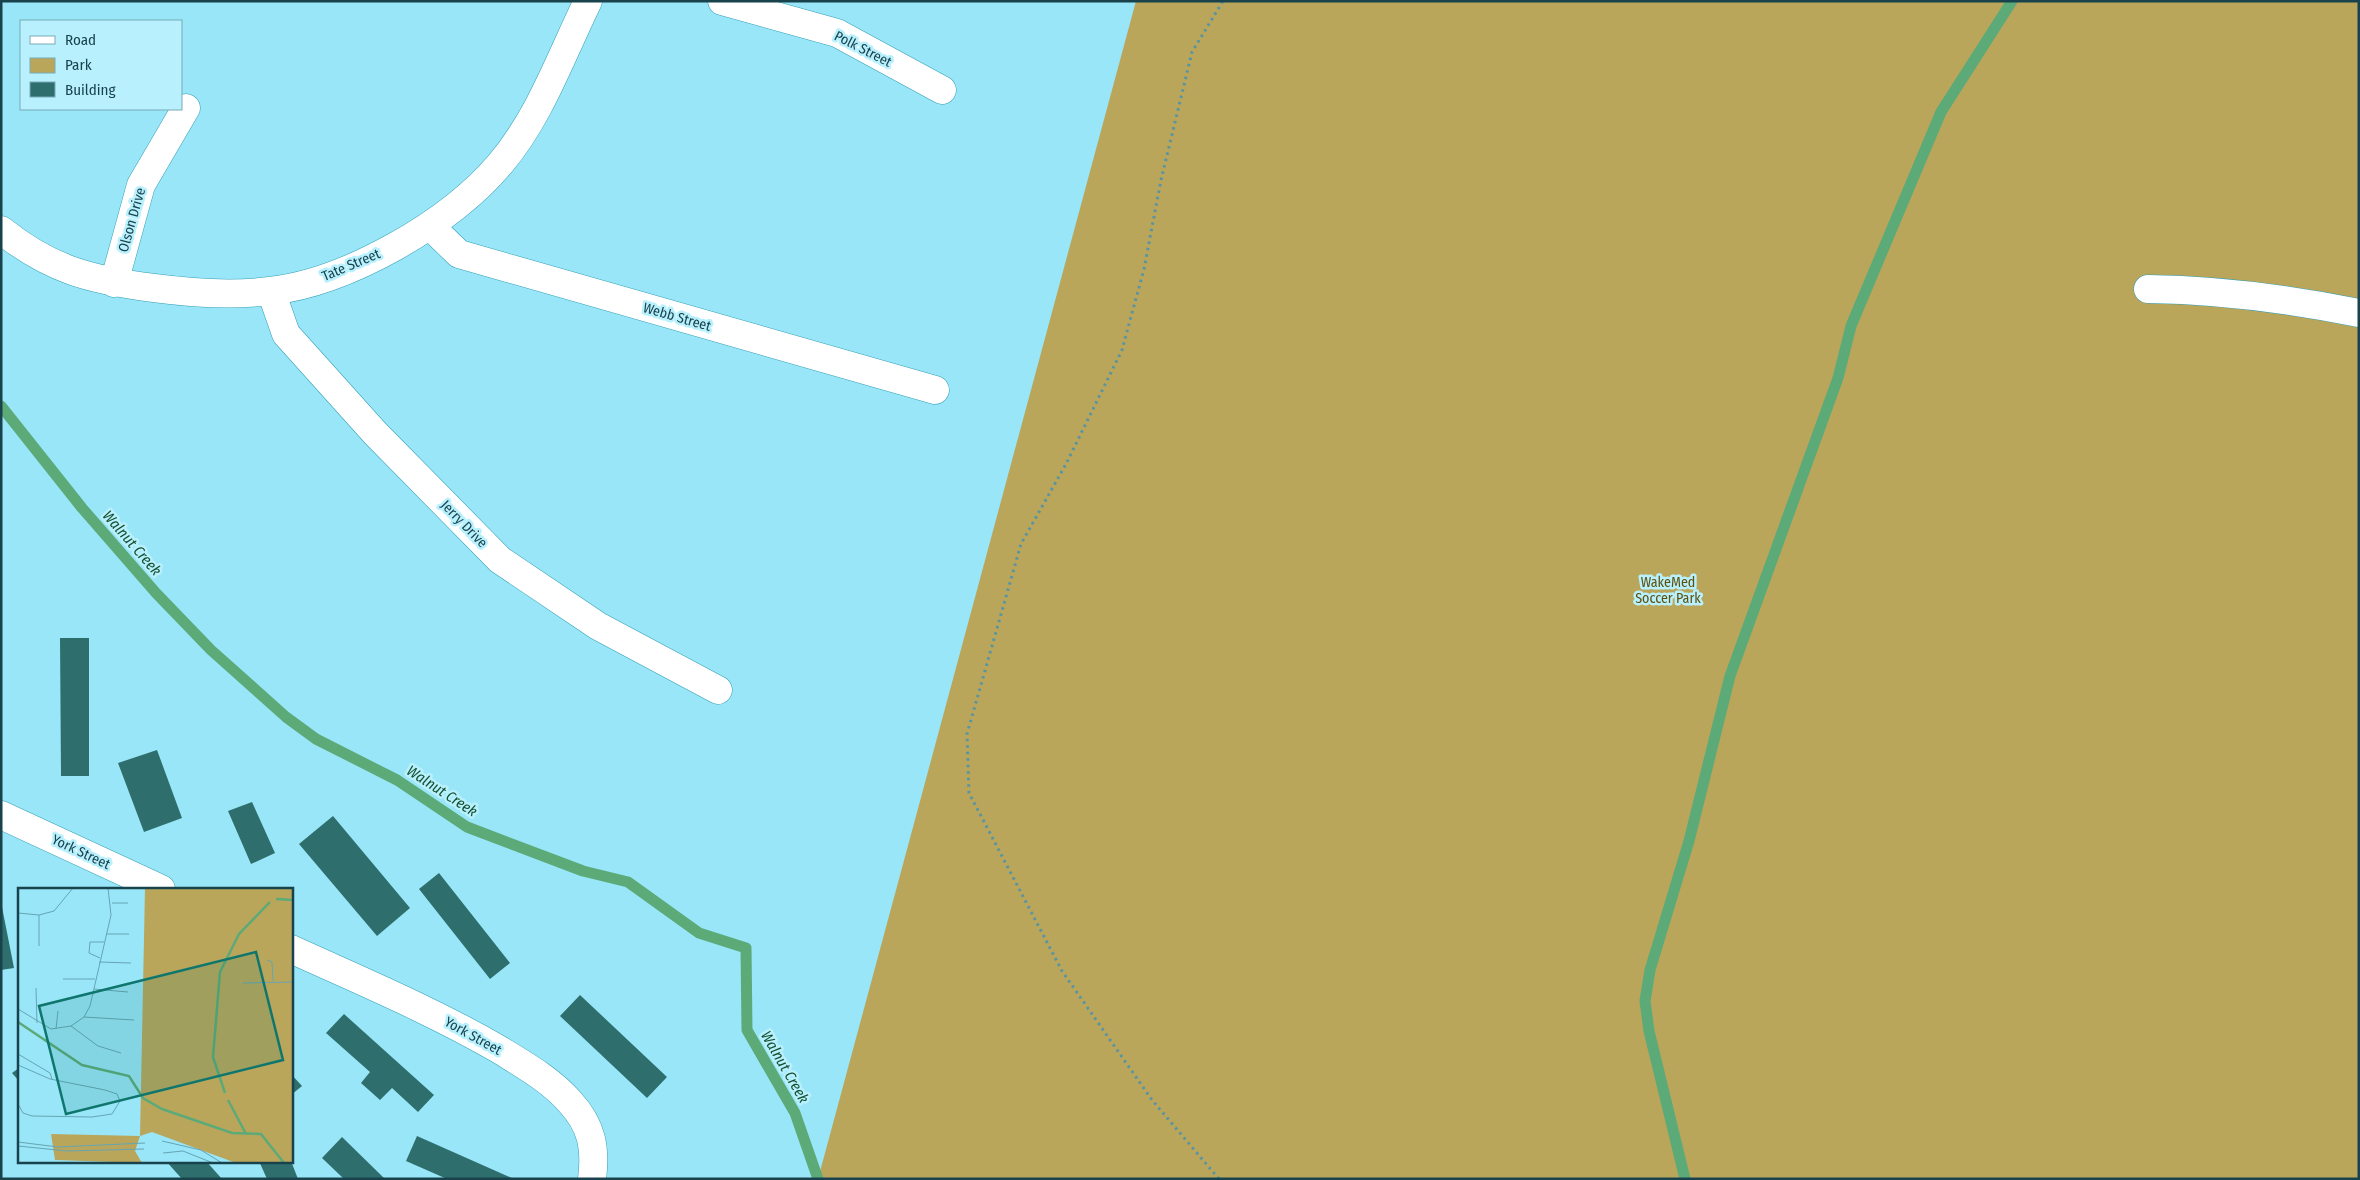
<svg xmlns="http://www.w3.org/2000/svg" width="2360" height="1180" font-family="'Fira Sans Condensed',sans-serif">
	<rect width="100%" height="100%" fill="#99e6f8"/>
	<path fill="#baa65b" d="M1136,1H2359V1179H818Z"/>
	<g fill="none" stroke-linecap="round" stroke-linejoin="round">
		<path stroke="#5baa78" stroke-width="11" d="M1,406L82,508L156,593L211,650L286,717L316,739L397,780L467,827L583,871L628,882L699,933L746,948L747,1030L795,1113L818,1179
			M1685,1179L1649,1031L1645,1001L1650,970L1689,841L1730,676L1838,378L1851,326L1941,112L2012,1"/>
	</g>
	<path fill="#2e6f6e" d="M60,638H89V776H61Z
		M157,750L182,818L144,832L118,763Z
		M252,802L275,853L251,864L228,811Z
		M333,816L410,908L377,936L299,844Z
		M439,873L510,963L490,979L419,889Z
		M1,902L14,968L1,970Z
		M580,995L667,1077L647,1098L560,1016Z
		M344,1014L434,1095L418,1112L392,1088L380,1100L361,1083L370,1072L326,1033Z
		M19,1068V1081L12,1073Z
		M291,1074L302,1086L291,1095Z
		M417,1136L514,1179H447L406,1161Z
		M342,1137L385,1179H344L322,1158Z
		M166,1161H206L222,1179H182Z
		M259,1161H291L298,1179H267Z"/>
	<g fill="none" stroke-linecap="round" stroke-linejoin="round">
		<g stroke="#349fb5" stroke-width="29">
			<path id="minor" d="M722,1L837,33L942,90
				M430,226L459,254L935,390
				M1,230C51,270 91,280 154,288C192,293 231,296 270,291C348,282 450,223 500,164C540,117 561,56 588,1
				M114,283L141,185L186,108
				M2148,289C2218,290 2290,299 2359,313
				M271,291L286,334L375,433L500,560L598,626L718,690
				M1,815L161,889
				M291,949C361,981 433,1011 500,1050C524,1065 551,1080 570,1102C592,1126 596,1148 592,1179"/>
		</g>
		<path stroke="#5894a2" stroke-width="3" stroke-dasharray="2.5 4" stroke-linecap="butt" d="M1219,1179L1152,1100L1062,971L969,793L967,734L1021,544L1066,464L1122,350L1144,269L1161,180L1192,52L1223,1"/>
		<use href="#minor" stroke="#fff" stroke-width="28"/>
	</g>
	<g text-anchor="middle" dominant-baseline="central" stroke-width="5" stroke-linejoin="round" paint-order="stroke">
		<g font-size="14" fill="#18434d" stroke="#b8f0fd">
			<text transform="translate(863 49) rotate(27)">Polk Street</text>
			<text transform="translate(132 220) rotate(-74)">Olson Drive</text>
			<text transform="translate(351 265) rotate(-23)">Tate Street</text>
			<text transform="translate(677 317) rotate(16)">Webb Street</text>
			<text transform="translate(464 524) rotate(46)">Jerry Drive</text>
			<text transform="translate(81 852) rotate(25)">York Street</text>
			<text transform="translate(473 1036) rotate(29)">York Street</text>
		</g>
		<g font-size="14" fill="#5f4f0b" stroke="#b8f0fd">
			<text x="1668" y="582">WakeMed<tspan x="1668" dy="16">Soccer Park</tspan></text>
		</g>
		<g font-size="15" font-style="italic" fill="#14502f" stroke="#b8f0fd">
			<text transform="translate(132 543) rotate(49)">Walnut Creek</text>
			<text transform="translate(442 791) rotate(33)">Walnut Creek</text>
			<text transform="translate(785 1067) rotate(60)">Walnut Creek</text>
		</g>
	</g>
	<g transform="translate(18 888)">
		<rect width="275" height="275" fill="#99e6f8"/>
		<path d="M127,0H275V275H218L134,244L122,248L117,263L124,275L37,272L33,246L122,248Z" fill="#baa65b"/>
		<path fill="none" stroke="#5baa78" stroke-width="2.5" d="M258,11L275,12M0,134L64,177L111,188L125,210L144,221L214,245L243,246L266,275M207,205L195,169L202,84L221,46L252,14M210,212L228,246"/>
		<path fill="none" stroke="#65a5b4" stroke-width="1" d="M94,15H110M0,25L21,27L36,23L55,0M21,27V58M88,46H111M82,70L71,65L72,54H86M249,72L254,74L255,93M81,74L113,75M45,91H77M225,95L275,94M18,100L19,135M76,101L110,104M0,121L33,141L53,138L66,129L72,118L93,27L90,0M66,129L116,132M53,138L80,158L103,165M38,141L40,123M0,166L32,185L34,191M0,183V177L32,191L87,202L99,206L102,213L94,226L74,229L14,228L5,225L0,216M144,253L183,262L204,275M0,254L40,259L127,255M0,258L49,263L126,261M145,265L165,263L195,275"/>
		<path fill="#0f766e" fill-opacity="0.15" stroke="#0f766e" stroke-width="2.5" d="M238,64L265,172L48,226L21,118Z"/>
		<rect width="275" height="275" fill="none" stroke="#18434d" stroke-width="2.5"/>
	</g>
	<rect width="2360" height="1180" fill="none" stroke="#18434d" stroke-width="5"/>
	<rect x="20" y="20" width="162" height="90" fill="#b8f0fd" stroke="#78abb7"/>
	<rect x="30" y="36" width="25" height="8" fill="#ffffff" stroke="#78abb7"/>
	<text x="65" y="45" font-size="15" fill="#18434d">Road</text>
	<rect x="30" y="58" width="25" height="15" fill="#baa65b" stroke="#78abb7"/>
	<text x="65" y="70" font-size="15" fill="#18434d">Park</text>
	<rect x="30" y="82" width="25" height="15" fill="#2e6f6e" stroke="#78abb7"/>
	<text x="65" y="95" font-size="15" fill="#18434d">Building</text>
</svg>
